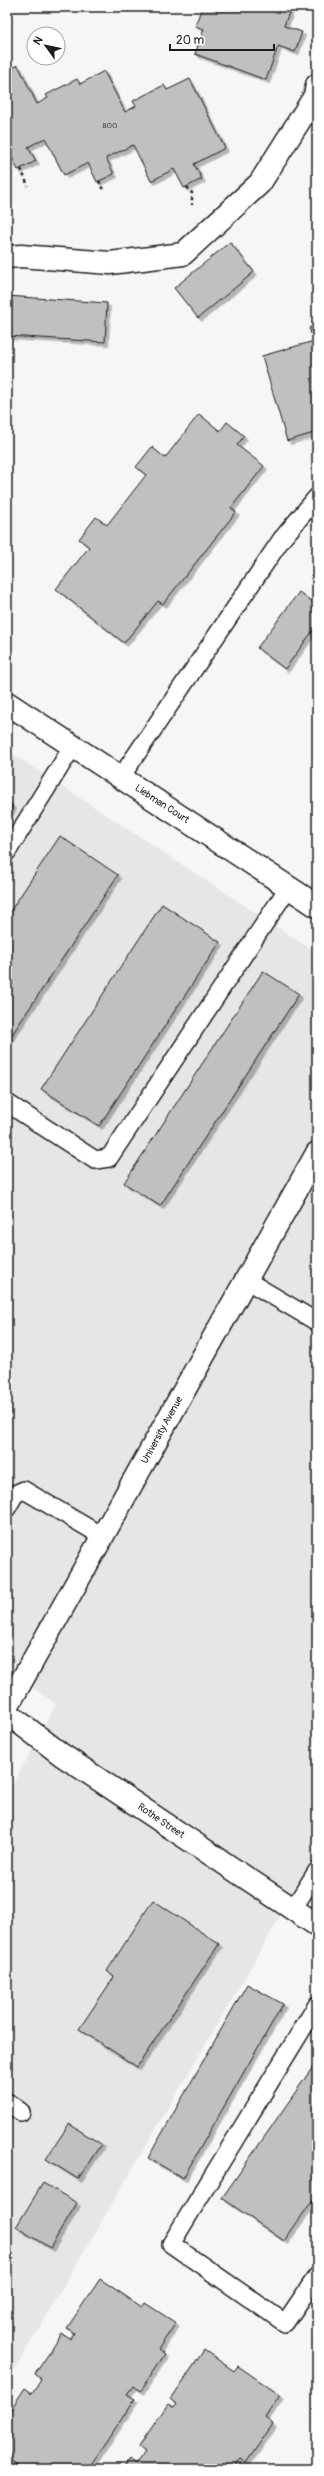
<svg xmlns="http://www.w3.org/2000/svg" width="324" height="2476" font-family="Pangolin,sans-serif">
	<defs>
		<filter id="shadow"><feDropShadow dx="3.5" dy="3.5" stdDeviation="0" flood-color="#0004"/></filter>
	</defs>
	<rect width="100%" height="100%" fill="#f6f6f6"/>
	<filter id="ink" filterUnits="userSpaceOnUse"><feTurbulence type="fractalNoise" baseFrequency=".025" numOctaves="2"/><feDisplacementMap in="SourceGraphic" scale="8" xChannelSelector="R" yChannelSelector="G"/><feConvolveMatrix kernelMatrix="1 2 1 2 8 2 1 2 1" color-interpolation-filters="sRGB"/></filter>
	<g filter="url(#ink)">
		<path fill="#e6e6e6" d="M7,750L317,953V1880L287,1905L7,2383V1796L56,1704L7,1670Z"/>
		<path fill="#c0c0c0" stroke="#1c1c1c" filter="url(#shadow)" d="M202,7H291L284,26L302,32L295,52L278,46L266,80L195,54L204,29L195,26Z
			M18,65L37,104L48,98L46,95L77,79L80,84L104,71L125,112L136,106L133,101L164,85L167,90L190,79L225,148L194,164L202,179L184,188L174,169L151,181L133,145L106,158L114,174L97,182L88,163L64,175L45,138L28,147L36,161L18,170L9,152H7V71Z
			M230,242L254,272L198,318L174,288Z
			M7,296L107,303L105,342L7,336Z
			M317,325V432L287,441L262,356L314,341L309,328Z
			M199,414L220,431L227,422L244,436L237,445L264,466L231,508L236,512L163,604L158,601L124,643L56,589L89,547L79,539L96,517L107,525L146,475L136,467L152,447L165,458Z
			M299,592L317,605V625L285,669L257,648Z
			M7,802L13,806L7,816Z
			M60,836L118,875L7,1042V916Z
			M162,904L220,942L99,1126L41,1089Z
			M263,971L299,994L160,1206L124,1183Z
			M153,1900L219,1944L137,2067L79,2029L114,1977L107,1971Z
			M247,1984L283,2004L183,2178L148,2158Z
			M317,2061V2194L284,2241L222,2198Z
			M69,2124L101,2144L78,2179L46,2159Z
			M43,2183L77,2203L50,2248L16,2227Z
			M100,2279L142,2307L145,2303L176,2323L158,2349L165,2354L140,2391L133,2386L127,2394L135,2399L88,2469H24L7,2457L10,2452L7,2450V2415L25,2388L32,2393L41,2379L35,2374L62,2334L70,2339L74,2333L67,2328Z
			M204,2350L234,2371L238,2366L280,2395L265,2418L273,2424L246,2463L240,2459L235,2465L241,2469H123L129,2460L135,2465L145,2451L139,2446L168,2404L174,2408L177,2404L171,2399Z"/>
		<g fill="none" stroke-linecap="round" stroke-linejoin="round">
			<g stroke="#1c1c1c" stroke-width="20">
				<path id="lane" d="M121,777L281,540L317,497
					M7,852L73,746
					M7,1103L95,1160L109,1158L288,888
					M246,1280L317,1322
					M7,1508L15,1494L24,1490L102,1536
					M293,1909L317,1871
					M317,2005L171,2244L285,2323L317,2276
					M7,2102L21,2112"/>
			</g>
			<g stroke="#1c1c1c" stroke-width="25">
				<path id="street" d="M7,257L21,256L110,263L183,254L260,183L315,96L317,85
					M7,703L317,906
					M7,1713L62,1755L317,1925"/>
			</g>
			<g stroke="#1c1c1c" stroke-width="25">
				<path id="secondary" d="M7,1707L317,1153"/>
			</g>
			<path stroke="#1c1c1c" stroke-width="2.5" stroke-dasharray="3 3" stroke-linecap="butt" d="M21,169L28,186
				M99,181L104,192
				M187,187L192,193V205"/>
			<use href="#lane" stroke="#fff" stroke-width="17"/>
			<use href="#street" stroke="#fff" stroke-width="22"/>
			<use href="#secondary" stroke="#fff" stroke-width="22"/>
		</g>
	</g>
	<g text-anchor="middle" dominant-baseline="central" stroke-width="3" stroke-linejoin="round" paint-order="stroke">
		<g font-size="8" fill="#454545">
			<text x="110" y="125">800</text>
		</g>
		<g font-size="10" fill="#1c1c1c" stroke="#fff">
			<text transform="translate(162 804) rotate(33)">Liebman Court</text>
			<text transform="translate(162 1430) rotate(-61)">University Avenue</text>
			<text transform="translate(161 1821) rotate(34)">Rothe Street</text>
		</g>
	</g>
	<rect width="324" height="2476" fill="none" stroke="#fff" stroke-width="24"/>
	<rect x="12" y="12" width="300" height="2452" fill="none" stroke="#1c1c1c" stroke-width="1.5" filter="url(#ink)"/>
	<g transform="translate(46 46) rotate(303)"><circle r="19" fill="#ffffff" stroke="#a4a4a4"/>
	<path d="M0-3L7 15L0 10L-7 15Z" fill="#1c1c1c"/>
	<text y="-6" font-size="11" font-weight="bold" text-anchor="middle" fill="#1c1c1c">N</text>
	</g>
	<path d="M170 44v6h104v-6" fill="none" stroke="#1c1c1c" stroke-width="2"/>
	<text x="176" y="44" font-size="12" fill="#1c1c1c" stroke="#ffffff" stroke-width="3" paint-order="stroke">20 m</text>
</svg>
